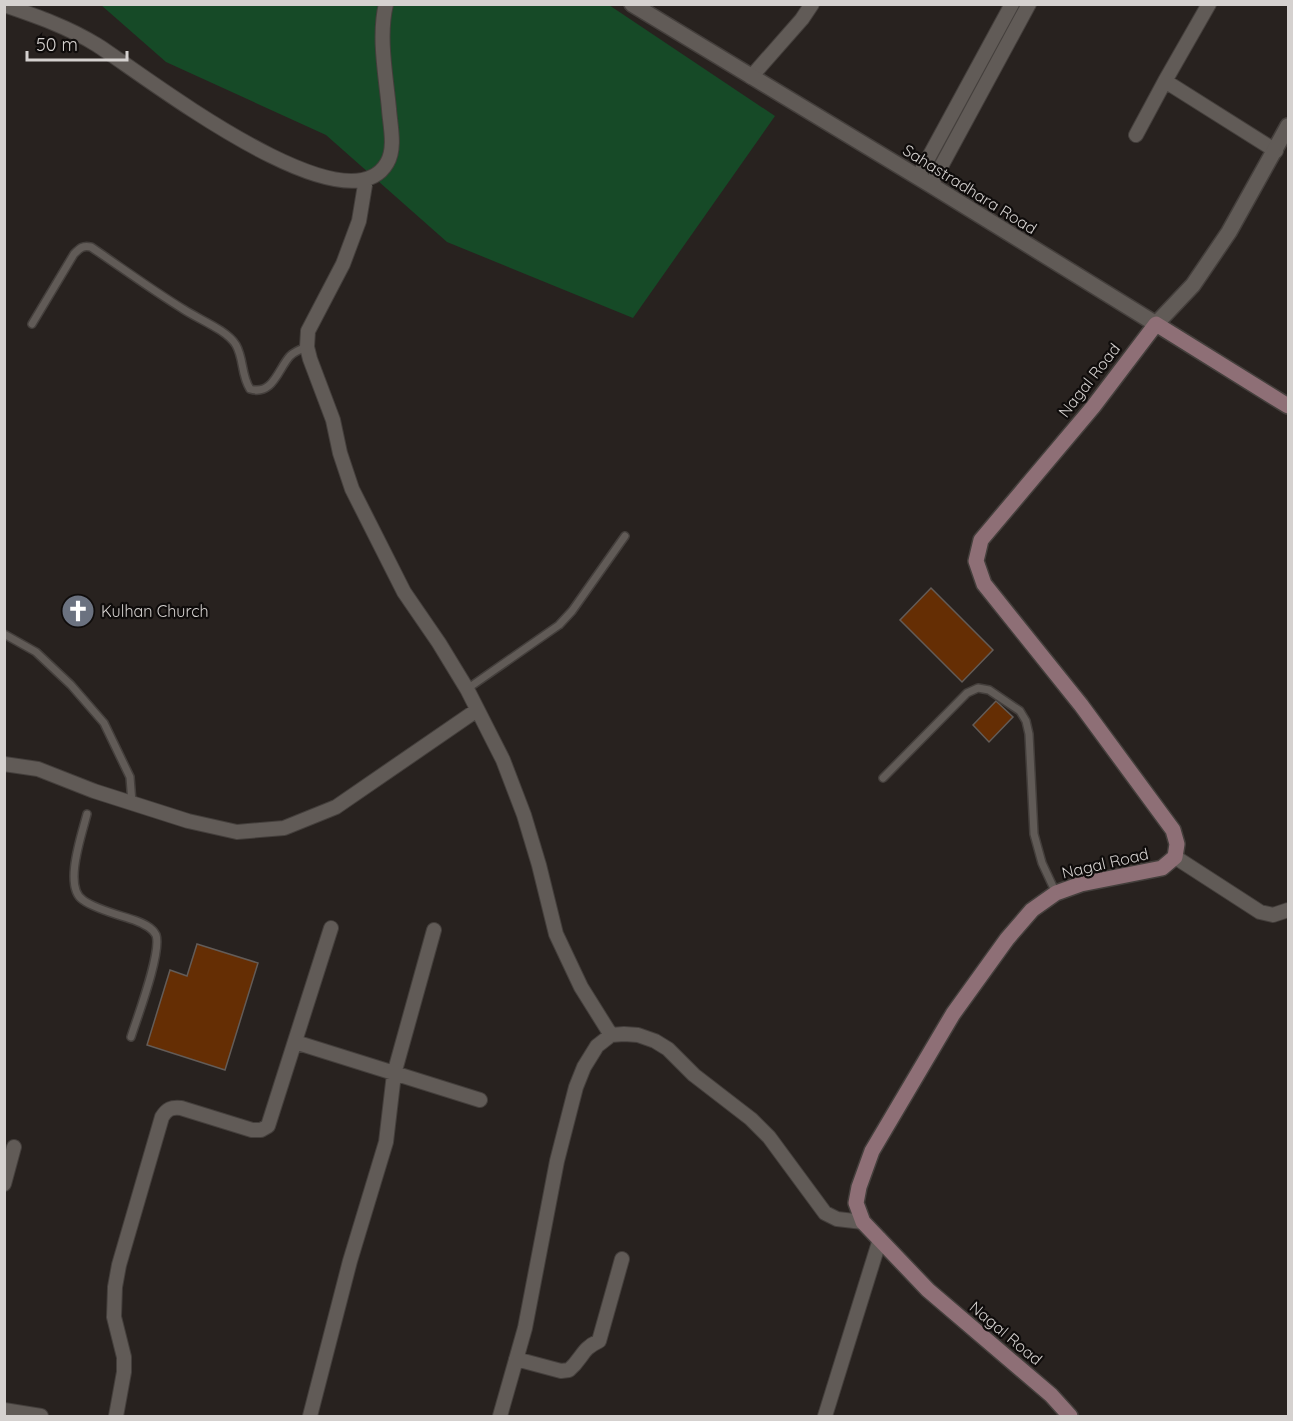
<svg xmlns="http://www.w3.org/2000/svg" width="1293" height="1421" font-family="Quicksand,sans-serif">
	<rect width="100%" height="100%" fill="#28221f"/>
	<path fill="#164a27" d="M101,5H609L775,116L633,318L447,242L326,135L166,62Z"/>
	<path fill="#652e04" stroke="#635c58" stroke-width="1.5" d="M931,588L993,650L962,682L900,620Z
		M996,701L1013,717L989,742L973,725Z
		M197,944L258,963L225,1070L147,1045L170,970L187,976Z"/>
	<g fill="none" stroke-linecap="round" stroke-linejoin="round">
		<g stroke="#443f3c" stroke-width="10">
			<path id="service" d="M32,324L74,254C80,248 83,245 91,247C122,268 152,290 183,309C198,319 227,330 236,345C244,359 241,375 250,389C273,396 278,369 290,356C295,351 301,349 307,347
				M4,634L36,652L71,685L104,723L130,777L132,803
				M467,689L559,625L572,611L625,536
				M883,778L967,693L978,688L989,690L1020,711L1026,721L1029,734L1034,834L1042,863L1056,893
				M87,814C82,834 63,887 83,900C95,909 119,915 134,920C142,923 152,927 156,935C162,952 137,1018 131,1037"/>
		</g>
		<g stroke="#443f3c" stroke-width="16">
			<path id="minor" d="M4,5C36,16 68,27 97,45C140,72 346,234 387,163C396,148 390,125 389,109C386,76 378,37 386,4
				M751,77L802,19L812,4
				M1165,81L1209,4
				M1136,135L1165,81L1276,151
				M918,177L1012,4
				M366,179L359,221L343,264L308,331L307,347L310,359L333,420L340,453L352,489L404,592L439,643L467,689L503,760L524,815L539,865L556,934L581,987L611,1035
				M931,185L1029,4
				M4,764L38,769L94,791L188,821L237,832L284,828L336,807L477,710
				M1175,857L1260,912L1273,915L1288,910
				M295,1042L480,1100
				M4,1184L14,1147
				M516,1359L561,1371L569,1370C583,1358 581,1349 599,1341L622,1259
				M4,1410L41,1416
				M116,1416L124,1372V1357L114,1317L115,1287L119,1265L162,1117C167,1109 171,1107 181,1108L252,1130H261L268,1126L331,928
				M310,1416L350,1261L386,1142L394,1074L434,930
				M500,1416L525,1328L557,1161L576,1087L584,1067L597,1046L611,1035L624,1034L638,1035L655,1041L668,1049L694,1075L751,1119L769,1137L825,1213L837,1219L863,1222
				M825,1416L880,1239"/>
		</g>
		<g stroke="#443f3c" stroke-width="18">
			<path id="tertiary" d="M632,4L931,185L1156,324L1193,285L1229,232L1288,126"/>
		</g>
		<g stroke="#443f3c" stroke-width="18">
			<path id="secondary" d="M1070,1416L1051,1395L928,1290L863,1222L856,1203L859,1187L872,1151L953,1014L1007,939L1032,910L1056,893L1081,884L1162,868L1175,857L1177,844L1173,830L1081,705L984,584L976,561L981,540L1093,407L1156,324L1288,406"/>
		</g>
		<use href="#service" stroke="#615b57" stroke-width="7"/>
		<use href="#minor" stroke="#615b57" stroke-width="14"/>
		<use href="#tertiary" stroke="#615b57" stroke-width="15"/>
		<use href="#secondary" stroke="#8e6f76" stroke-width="15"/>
	</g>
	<defs>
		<g id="church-disc" transform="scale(1.725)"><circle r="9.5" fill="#6b7280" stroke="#0f0c0b"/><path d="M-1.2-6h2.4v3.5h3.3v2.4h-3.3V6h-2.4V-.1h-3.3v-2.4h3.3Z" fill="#fff"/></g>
	</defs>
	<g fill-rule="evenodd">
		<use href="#church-disc" x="78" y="611"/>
	</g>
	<g text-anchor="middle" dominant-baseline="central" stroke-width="4.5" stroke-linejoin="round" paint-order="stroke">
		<g font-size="16" fill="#d5d1cf" stroke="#0f0c0b">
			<text transform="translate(970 189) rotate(32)">Sahastradhara Road</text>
			<text transform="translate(1089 380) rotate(-52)">Nagal Road</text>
			<text transform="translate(1105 863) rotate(-13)">Nagal Road</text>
			<text transform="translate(1006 1333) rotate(40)">Nagal Road</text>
		</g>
		<g font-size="16" fill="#d5d1cf" stroke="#0f0c0b" text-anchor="start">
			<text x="101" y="611">Kulhan Church</text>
		</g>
	</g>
	<rect width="1293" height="1421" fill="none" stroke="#d5d1cf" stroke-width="12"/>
	<path d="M27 51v9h100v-9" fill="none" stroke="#d5d1cf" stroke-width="3"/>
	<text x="36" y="51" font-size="18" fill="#d5d1cf" stroke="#0f0c0b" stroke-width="4.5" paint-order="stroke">50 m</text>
</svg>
